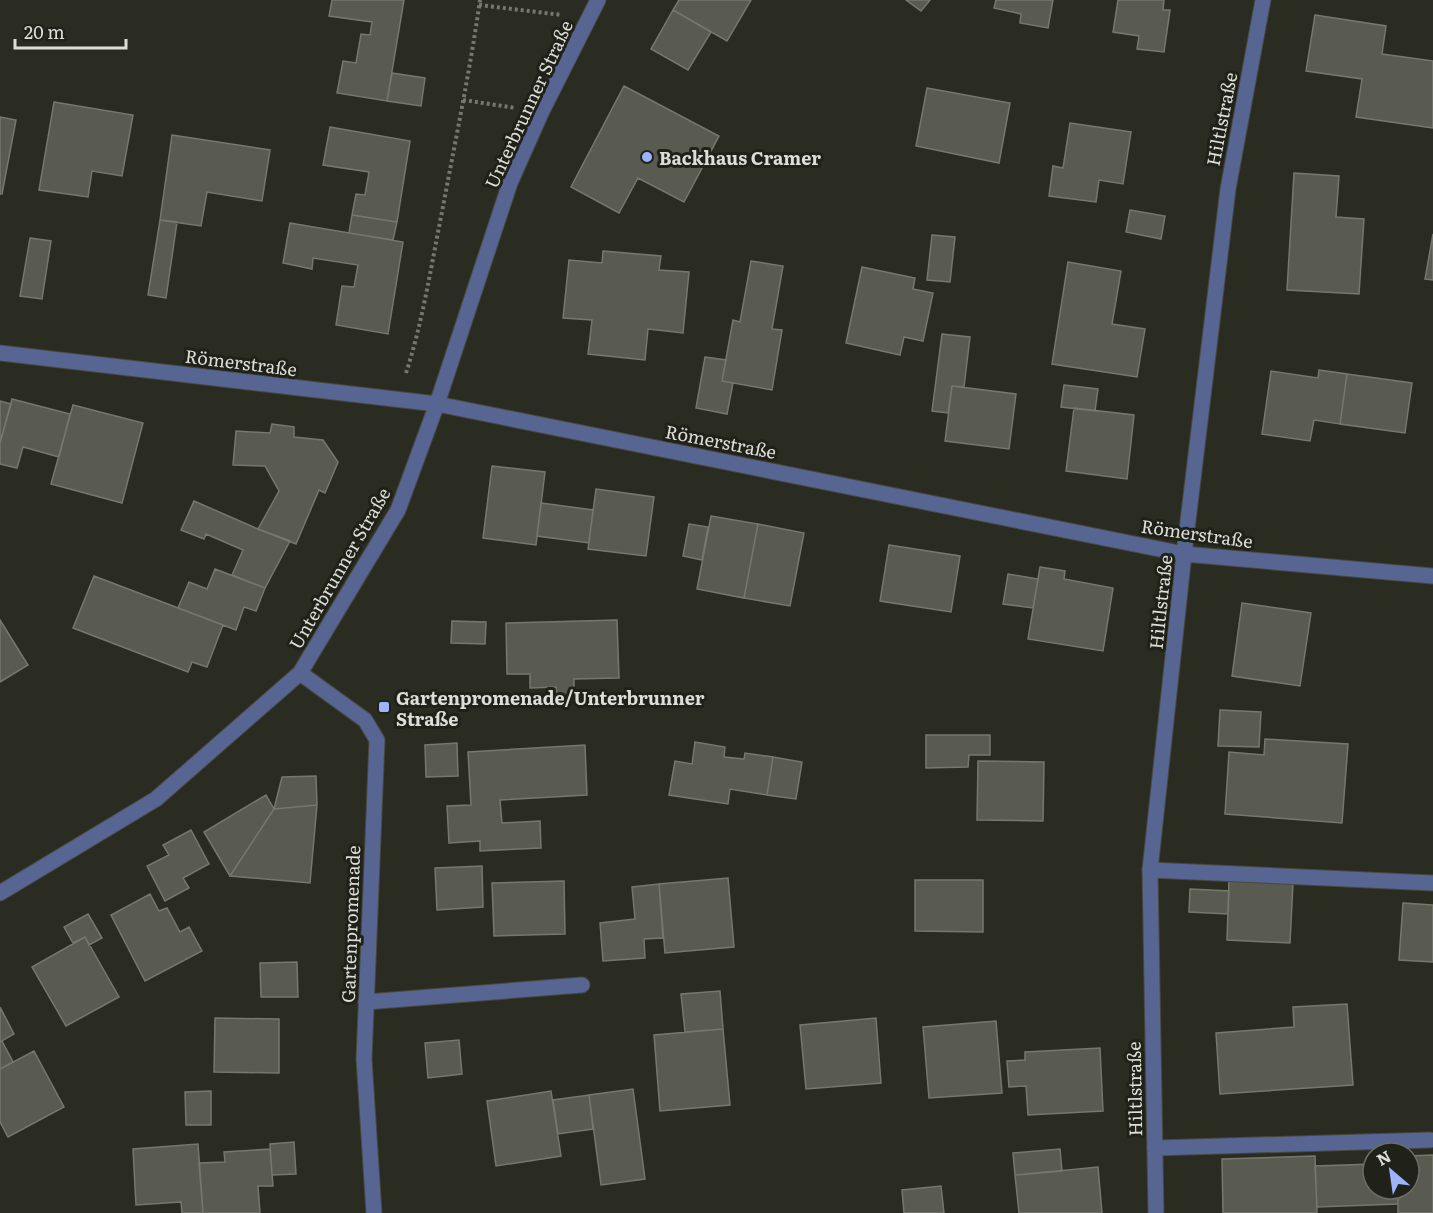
<svg xmlns="http://www.w3.org/2000/svg" width="1433" height="1213" font-family="Literata,serif">
	<rect width="100%" height="100%" fill="#2a2c22"/>
	<path fill="#595b51" stroke="#75786d" stroke-width="1.5" d="M332,0H404L387,101L337,93L343,61L356,63L361,34L370,35L372,22L329,16Z
		M679,0H751L727,41L673,10Z
		M906,0H930L921,11Z
		M996,0H1053L1048,28L1020,23L1021,14L994,8Z
		M1118,0H1164L1163,10H1170L1164,52L1137,49L1139,36L1113,32Z
		M673,10L711,32L688,70L651,49Z
		M1315,15L1386,26L1382,54L1433,61V128L1356,117L1362,79L1306,71Z
		M392,73L425,78L421,106L387,101Z
		M624,86L719,136L684,202L638,178L619,213L571,187Z
		M927,88L1010,103L999,163L916,146Z
		M54,102L133,115L122,176L92,171L88,197L39,190Z
		M0,117L16,120L2,194H0Z
		M1070,123L1131,132L1123,184L1099,180L1096,202L1049,196L1053,166L1063,168Z
		M330,127L410,141L397,222L352,215L356,194L365,195L369,172L323,165Z
		M172,135L270,150L262,201L207,192L201,226L160,220Z
		M1294,173L1339,176L1336,217L1364,219L1359,294L1287,290Z
		M1130,210L1165,216L1161,239L1126,232Z
		M352,215L397,222L393,240L349,233Z
		M160,220L177,222L166,298L148,295Z
		M290,223L403,242L388,334L336,325L342,286L354,287L358,265L313,258L312,269L283,263Z
		M1433,234V280L1425,279Z
		M932,235L955,237L950,282L927,280Z
		M30,238L51,241L42,299L20,296Z
		M603,251L661,256L659,270L689,272L683,333L648,329L645,360L588,354L592,320L563,318L569,260L602,263Z
		M751,261L783,266L772,329L782,330L772,390L722,381L733,320L740,322Z
		M1068,262L1121,271L1112,324L1145,329L1137,377L1052,364Z
		M862,267L915,278L913,289L933,293L923,341L904,337L900,355L846,343Z
		M942,334L970,337L964,387L952,386L948,413L932,411Z
		M705,357L726,360L722,381L733,383L727,414L696,408Z
		M1319,370L1347,374L1340,424L1314,420L1310,441L1262,434L1271,371L1318,378Z
		M1347,374L1412,383L1405,433L1340,424Z
		M1064,385L1098,389L1095,411L1061,407Z
		M952,386L1016,394L1009,449L945,441Z
		M12,399L70,414L59,457L23,447L17,468L0,464V443Z
		M0,401L11,404L0,443Z
		M73,405L143,423L122,503L51,484Z
		M1074,408L1134,415L1127,479L1066,471Z
		M272,424L294,427V437L323,440L338,462L325,493L319,490L296,544L258,529L279,491L265,466L233,465L236,431L270,433Z
		M492,466L545,472L536,545L483,538Z
		M596,489L654,497L646,556L588,549Z
		M194,501L258,529L290,541L265,588L232,575L243,550L206,534L204,539L181,530Z
		M541,503L593,510L589,543L537,536Z
		M711,516L758,524L744,598L697,589Z
		M689,524L708,527L702,560L683,556Z
		M758,524L804,533L790,606L744,598Z
		M889,545L960,556L951,612L880,601Z
		M1040,567L1065,571L1064,579L1113,588L1103,651L1028,639Z
		M215,569L265,588L256,611L244,607L236,630L178,608L189,582L207,589Z
		M1008,574L1038,579L1033,608L1003,604Z
		M94,576L223,625L207,667L192,662L188,672L73,628Z
		M1242,603L1311,613L1300,686L1232,676Z
		M0,620L28,665L0,682Z
		M617,620L619,678L574,679V700L557,701L556,687L530,688V674H507L506,623Z
		M452,621L486,622L485,644L451,643Z
		M1220,710L1261,712L1259,747L1218,746Z
		M926,735H990V755H969L968,767L926,768Z
		M1265,739L1348,744L1342,823L1225,814L1229,752L1264,755Z
		M695,742L725,747L724,757L744,759L745,753L773,757L767,795L730,789L728,804L669,795L675,761L692,764Z
		M457,743L458,776L426,777L425,745Z
		M585,745L587,795L500,800L502,823L540,821L541,848L480,851V841L449,843L447,806L471,805L468,752Z
		M773,757L802,762L796,799L767,795Z
		M978,761L1044,762L1043,821L977,820Z
		M316,776L317,805L274,809L282,777Z
		M266,795L274,809L230,876L204,832Z
		M317,805L310,883L230,876L274,809Z
		M191,830L209,864L183,878L189,888L165,901L147,866L169,855L163,845Z
		M482,866L483,907L437,910L435,868Z
		M728,878L734,947L665,953L659,884Z
		M915,880H983V932L915,931Z
		M1229,880L1293,883L1290,943L1227,940Z
		M564,881L565,934L494,936L492,883Z
		M659,884L663,938L644,939L645,958L603,961L600,923L635,919L632,887Z
		M1190,889L1229,891L1228,914L1189,912Z
		M150,894L159,911L167,908L180,932L189,927L202,951L145,981L111,915Z
		M1403,903L1433,905V962L1399,960Z
		M88,914L102,938L89,945L85,937L73,943L64,927Z
		M85,937L119,997L66,1026L32,967Z
		M297,962L298,997H261L260,963Z
		M720,991L723,1029L685,1032L681,994Z
		M1347,1004L1353,1085L1220,1094L1216,1033L1294,1027L1293,1007Z
		M0,1007L14,1034L0,1042Z
		M215,1018L279,1019V1073L214,1072Z
		M876,1018L881,1083L806,1089L800,1025Z
		M996,1021L1002,1093L929,1098L923,1027Z
		M723,1029L730,1105L660,1111L654,1035Z
		M459,1040L462,1074L428,1078L425,1043Z
		M2,1041L13,1062L0,1069V1042Z
		M1100,1048L1103,1111L1028,1115L1026,1086L1009,1087L1007,1061L1025,1060V1052Z
		M34,1051L64,1107L8,1137L0,1122V1069Z
		M633,1089L645,1179L601,1185L589,1095Z
		M211,1091V1125H186L185,1092Z
		M551,1091L561,1156L496,1166L487,1101Z
		M589,1095L593,1129L558,1134L553,1100Z
		M294,1142L296,1174L272,1175L270,1144Z
		M198,1144L203,1213H182L181,1202L136,1205L133,1149Z
		M270,1149L273,1186H258L260,1213H203L199,1163L225,1162L224,1152Z
		M1060,1149L1062,1171L1015,1175L1013,1153Z
		M1433,1155V1213H1398V1189H1409V1156Z
		M1315,1156L1317,1213H1223L1222,1159Z
		M1373,1164V1189H1398V1204L1317,1207L1315,1166Z
		M1098,1167L1102,1213H1019L1015,1175Z
		M941,1186L944,1213H904L902,1190Z"/>
	<g fill="none" stroke-linecap="round" stroke-linejoin="round">
		<g stroke="#47483f" stroke-width="17">
			<path id="service" d="M1150,870L1433,883
				M366,1002L582,985
				M1155,1148L1430,1140"/>
		</g>
		<g stroke="#47483f" stroke-width="17">
			<path id="minor" d="M300,673L365,720L377,740L364,1059L374,1213
				M0,893L156,799L300,673L398,510L437,404L1184,554L1433,576
				M1156,1213L1150,870L1184,554L1228,189L1263,0"/>
		</g>
		<g stroke="#47483f" stroke-width="17">
			<path id="tertiary" d="M0,353L437,404L510,183L542,111L598,0"/>
		</g>
		<path stroke="#76776f" stroke-width="4" stroke-dasharray="3 3" stroke-linecap="butt" d="M479,5L562,15
			M463,100L516,108
			M406,373C423,321 431,266 442,212C455,142 470,71 480,0"/>
		<use href="#service" stroke="#576593" stroke-width="15"/>
		<use href="#minor" stroke="#576593" stroke-width="15"/>
		<use href="#tertiary" stroke="#576593" stroke-width="15"/>
	</g>
	<g fill="#9db4fd" stroke="#202219" stroke-width="2">
		<circle cx="647" cy="157" r="6"/>
		<rect x="378" y="701" width="12" height="12" rx="3"/>
	</g>
	<g text-anchor="middle" dominant-baseline="central" stroke-width="6" stroke-linejoin="round" paint-order="stroke">
		<g font-size="18" fill="#ddded8" stroke="#202219">
			<text transform="translate(528 104) rotate(-65)">Unterbrunner Straße</text>
			<text transform="translate(1221 119) rotate(-79)">Hiltlstraße</text>
			<text transform="translate(241 362) rotate(7)">Römerstraße</text>
			<text transform="translate(721 441) rotate(11)">Römerstraße</text>
			<text transform="translate(1197 533) rotate(8)">Römerstraße</text>
			<text transform="translate(339 568) rotate(-60)">Unterbrunner Straße</text>
			<text transform="translate(1160 602) rotate(-84)">Hiltlstraße</text>
			<text transform="translate(350 924) rotate(-88)">Gartenpromenade</text>
			<text transform="translate(1134 1089) rotate(-91)">Hiltlstraße</text>
		</g>
		<g font-size="18" font-weight="bold" fill="#ddded8" stroke="#202219" text-anchor="start">
			<text x="659" y="157">Backhaus Cramer</text>
			<text x="396" y="697">Gartenpromenade/Unterbrunner<tspan x="396" dy="21">Straße</tspan></text>
		</g>
	</g>
	<g transform="translate(1391 1171) rotate(331)"><circle r="28" fill="#202219" stroke="#6c6d65" stroke-width="1.5"/>
	<path d="M0-4.5L10 22L0 15L-10 22Z" fill="#9db4fd"/>
	<text y="-9" font-size="16" font-weight="bold" text-anchor="middle" fill="#ddded8">N</text>
	</g>
	<path d="M15 39v9h111v-9" fill="none" stroke="#ddded8" stroke-width="3"/>
	<text x="24" y="39" font-size="18" fill="#ddded8" stroke="#202219" stroke-width="4.5" paint-order="stroke">20 m</text>
</svg>
